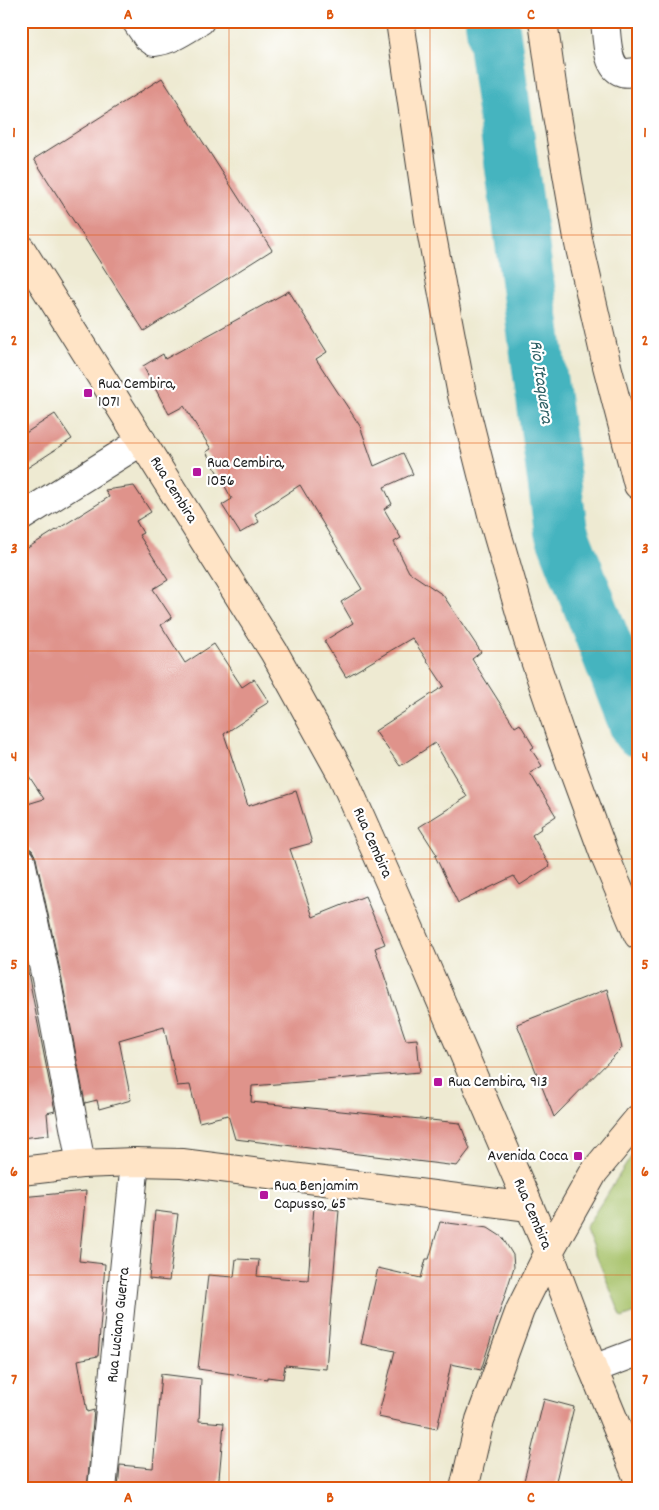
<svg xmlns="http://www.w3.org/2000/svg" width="659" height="1510" font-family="Dekko,sans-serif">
	<rect width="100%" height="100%" fill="#fff"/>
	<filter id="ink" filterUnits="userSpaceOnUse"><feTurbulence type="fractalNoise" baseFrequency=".02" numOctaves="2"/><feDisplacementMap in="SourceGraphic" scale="10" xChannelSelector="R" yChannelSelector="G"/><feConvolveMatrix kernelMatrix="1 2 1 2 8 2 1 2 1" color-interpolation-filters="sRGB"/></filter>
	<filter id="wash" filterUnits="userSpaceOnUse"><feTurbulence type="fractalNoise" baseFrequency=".0096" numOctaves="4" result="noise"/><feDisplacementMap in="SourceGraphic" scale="20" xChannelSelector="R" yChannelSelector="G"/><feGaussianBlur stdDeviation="1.12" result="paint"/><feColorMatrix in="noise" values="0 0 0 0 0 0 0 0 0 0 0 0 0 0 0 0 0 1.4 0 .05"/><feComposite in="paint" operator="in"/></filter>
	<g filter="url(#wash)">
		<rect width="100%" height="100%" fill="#eeead2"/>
		<path fill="#a6c168" stroke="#616e42" d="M638,1146V1312L622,1318L585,1228Z"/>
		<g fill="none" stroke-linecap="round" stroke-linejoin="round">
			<path stroke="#45b4bf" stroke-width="54" d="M492,21L561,531L638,730"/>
		</g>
		<g id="blocks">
			<path fill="#df938b" d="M162,78L272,250L144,331L34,159Z
				M289,291L327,352L316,359L360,426L374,466L403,453L413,474L384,487L392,504L384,509L401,538L394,542L409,572L443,595L481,652L472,659L515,727L520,724L534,747L531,749L542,766L530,773L556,816L541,826L542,828L532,835L550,866L520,885L514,876L458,903L435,856L437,855L419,827L467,797L435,743L400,766L375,731L444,686L412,638L346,677L324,641L353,623L341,602L362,589L300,485L255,514L259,522L240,533L222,505L232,499L206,452L211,449L184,406L169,414L143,366L163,354L165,359Z
				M55,414L72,439L21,472V436Z
				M134,486L151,512L136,521L143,533L139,535L168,580L153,589L172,618L161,625L185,663L214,644L242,687L254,679L269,702L256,710L257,712L224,734L248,806L296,791L312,843L290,849L313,917L365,896L385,944L375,948L406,1040L417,1039L420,1072L252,1086L251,1102L460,1123L470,1149L457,1166L235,1139L228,1115L199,1122L190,1085L177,1086L164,1027L119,1040L131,1100L99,1109L97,1100L85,1103L62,980L36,858L32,850L26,846H21V806L44,799L21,764V552L109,497L105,490Z
				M21,937L55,1111L47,1113L49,1135L21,1138Z
				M607,989L622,1048L554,1117L517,1024Z
				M86,1191L79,1261L105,1264L98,1356L78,1360L87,1412L94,1410L87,1489H21V1197Z
				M314,1207L339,1210L326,1369L285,1365L283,1379L267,1377V1379L198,1369L208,1275L234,1277L236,1259L259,1260L257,1276L308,1280Z
				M155,1211L178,1214L169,1281L149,1279Z
				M440,1222L488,1228L502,1237L513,1255L514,1267L481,1370L451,1364L437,1429L378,1417L395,1351L361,1344L378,1268L421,1278L426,1259H429Z
				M161,1374L201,1379L199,1421L224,1423L218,1489H118L120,1465L153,1468Z
				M544,1399L574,1407L554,1489H522Z"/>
		</g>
	</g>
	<g filter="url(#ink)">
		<use href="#blocks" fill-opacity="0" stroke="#3c3b37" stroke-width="1"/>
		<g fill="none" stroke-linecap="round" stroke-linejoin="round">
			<g stroke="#3c3b37" stroke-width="30">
				<path id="street" d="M136,21L147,37L154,42C172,40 185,30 200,21
					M605,21C607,35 606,67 622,72C626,74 633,72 638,72
					M21,517L142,441
					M21,861L47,983L81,1164
					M593,1369L638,1352
					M102,1489L135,1162"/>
			</g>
			<g stroke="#3c3b37" stroke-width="30">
				<path id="secondary" d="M400,21L429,220L462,395L495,526L528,640L562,740L604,854L638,935
					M543,21L553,92L579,244L607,366L638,485
					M21,249L274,652L342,775L397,899L549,1252L593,1369L638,1479
					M21,1171L81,1164L135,1162L182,1163L529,1207
					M464,1489L480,1420L520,1310L549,1252L594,1172L638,1119"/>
			</g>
			<use href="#street" stroke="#fff" stroke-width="28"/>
			<use href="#secondary" stroke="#ffe4c6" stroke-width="28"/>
		</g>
	</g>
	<path fill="none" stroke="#de560d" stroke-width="1" stroke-opacity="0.55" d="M229,21V1489M430,21V1489M21,235H638M21,443H638M21,651H638M21,859H638M21,1067H638M21,1275H638"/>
	<g fill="#b5179e" stroke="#fff" stroke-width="2">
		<rect x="83" y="388" width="10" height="10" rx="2.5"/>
		<rect x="192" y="467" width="10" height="10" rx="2.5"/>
		<rect x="433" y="1077" width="10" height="10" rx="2.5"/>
		<rect x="573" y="1151" width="10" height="10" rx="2.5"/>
		<rect x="259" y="1190" width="10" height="10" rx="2.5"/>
	</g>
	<g text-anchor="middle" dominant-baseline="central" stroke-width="4.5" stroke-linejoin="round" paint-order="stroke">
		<g font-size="16" fill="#1c1c1c" stroke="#fff" text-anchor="start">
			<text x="98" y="384">Rua Cembira,<tspan x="98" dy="18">1071</tspan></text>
			<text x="207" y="463">Rua Cembira,<tspan x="207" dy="18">1056</tspan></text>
			<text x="448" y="1082">Rua Cembira, 913</text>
			<text x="568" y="1156" text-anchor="end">Avenida Coca</text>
			<text x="274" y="1186">Rua Benjamim<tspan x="274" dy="18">Capusso, 65</tspan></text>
		</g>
		<g font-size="16" fill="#1c1c1c" stroke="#fff">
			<text transform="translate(173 490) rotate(58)">Rua Cembira</text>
			<text transform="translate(372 843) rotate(66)">Rua Cembira</text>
			<text transform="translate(532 1214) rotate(67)">Rua Cembira</text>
			<text transform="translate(119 1325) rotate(-84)">Rua Luciano Guerra</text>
		</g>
		<g font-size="18" font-style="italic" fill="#2e6065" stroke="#fff">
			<text transform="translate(540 382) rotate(82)">Rio Itaquera</text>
		</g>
	</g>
	<rect width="659" height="1510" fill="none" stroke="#fff" stroke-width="55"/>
	<rect x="28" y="28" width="604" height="1454" fill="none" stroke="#de560d" stroke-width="2"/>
	<g font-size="16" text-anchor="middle" font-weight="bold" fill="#de560d">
		<text x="128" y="19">A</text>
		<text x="330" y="19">B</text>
		<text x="531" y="19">C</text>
		<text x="14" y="137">1</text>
		<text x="645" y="137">1</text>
		<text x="14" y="345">2</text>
		<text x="645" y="345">2</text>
		<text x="14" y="553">3</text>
		<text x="645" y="553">3</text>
		<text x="14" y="761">4</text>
		<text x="645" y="761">4</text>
		<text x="14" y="969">5</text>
		<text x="645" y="969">5</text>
		<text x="14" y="1176">6</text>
		<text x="645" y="1176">6</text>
		<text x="14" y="1384">7</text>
		<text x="645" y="1384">7</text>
		<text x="128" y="1502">A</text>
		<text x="330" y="1502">B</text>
		<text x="531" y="1502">C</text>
	</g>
</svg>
